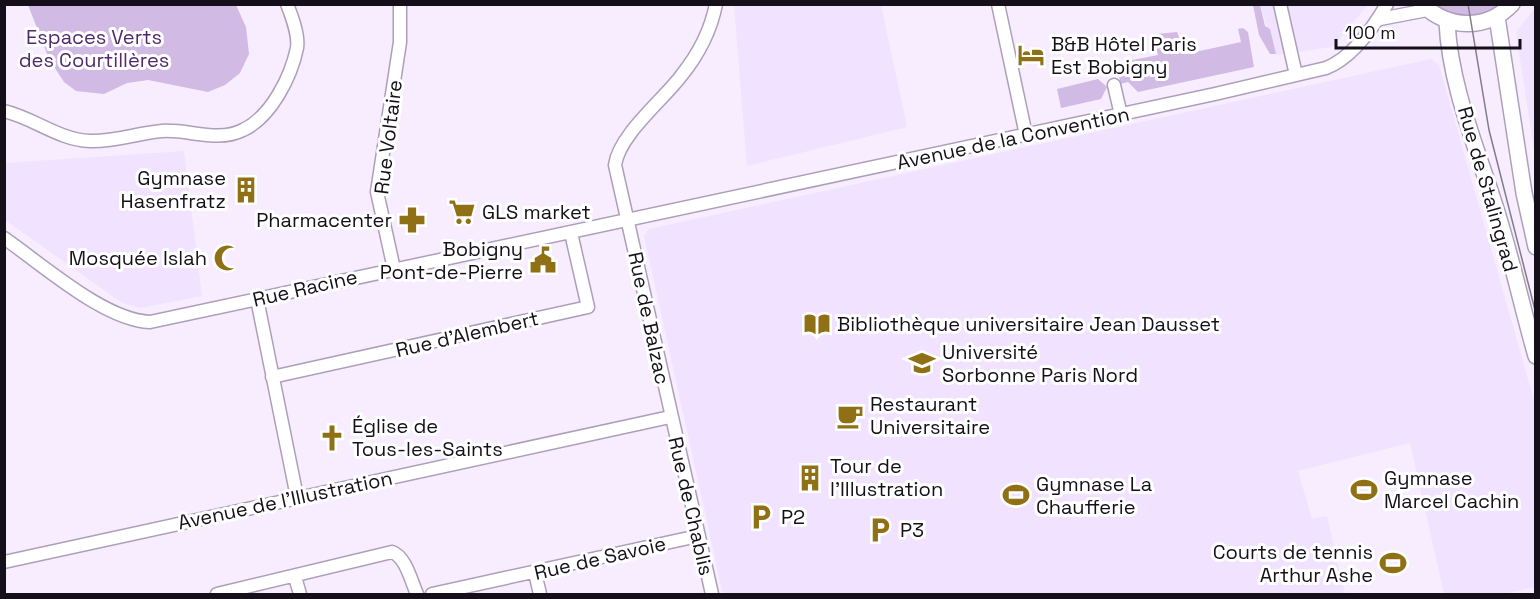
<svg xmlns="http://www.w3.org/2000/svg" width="1540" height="599" font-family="'Space Grotesk',sans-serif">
	<rect width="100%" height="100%" fill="#f7edff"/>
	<path fill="#f1e2ff" d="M734,5H881L907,127L747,166Z
		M1260,5H1368L1332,47L1276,55Z
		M1535,8V158L1516,32Z
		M1431,59L1439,65L1535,404V587L1504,594H1444L1410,443L1298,471L1312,519L1327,516L1345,594H723L644,236L649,229Z
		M184,151L202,296L140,308L121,302L5,220V163Z"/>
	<path fill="#d1bae4" d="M28,5H236L246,27L249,54L240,73L225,85L208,92L148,80L127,83L104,94L76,91L64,82L49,59Z
		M1253,5H1260L1265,26L1270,29L1276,54H1270L1259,35Z
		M1431,5H1502C1472,21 1461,19 1431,5Z
		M1243,28L1248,32L1254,67L1138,92L1128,82L1120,84L1118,63L1158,55L1153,38L1156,34L1177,32L1186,54L1241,42L1238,29Z
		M1098,79L1107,87L1101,99L1061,108L1057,89Z"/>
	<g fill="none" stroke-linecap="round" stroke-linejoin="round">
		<g stroke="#ad9fba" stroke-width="15">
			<path id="minor" d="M998,4L1026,135
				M1280,4L1296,75
				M1380,19L1427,10
				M1114,85L1121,115
				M4,111C34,118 59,140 90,141C114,142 138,133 162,131C189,129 217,143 243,130C271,117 291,77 297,48C299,35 292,17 287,4
				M4,238C43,265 104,320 150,322L1215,94L1326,68C1352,58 1373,28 1387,4
				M394,269L377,192L400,42V4
				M257,299L297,497
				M272,377L588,307L571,233
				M4,562L670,417
				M535,573L540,594
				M295,577L300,594
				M217,594L392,552C406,557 411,581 417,594
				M432,594L698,536
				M712,594L615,165C619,135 663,100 681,76C698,55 711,30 716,4"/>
		</g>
		<g stroke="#ad9fba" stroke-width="18">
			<path id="major" d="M1422,4C1448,29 1486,31 1512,4
				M1497,17L1524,193L1536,247
				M1447,22C1450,89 1480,155 1499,219C1513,264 1523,311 1536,356"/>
		</g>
		<use href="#minor" stroke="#fff" stroke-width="12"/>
		<use href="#major" stroke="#fff" stroke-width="15"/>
		<path stroke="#827b88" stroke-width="1.5" d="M1468,4L1489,130L1536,314"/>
	</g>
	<defs>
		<g id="hotel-bare" transform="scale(2.07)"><path d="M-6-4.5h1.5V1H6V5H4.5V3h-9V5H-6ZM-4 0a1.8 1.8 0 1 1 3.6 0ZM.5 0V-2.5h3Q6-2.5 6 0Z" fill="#8f7015" stroke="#fff" stroke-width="2.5" paint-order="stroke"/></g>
		<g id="building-bare" transform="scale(2.07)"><path d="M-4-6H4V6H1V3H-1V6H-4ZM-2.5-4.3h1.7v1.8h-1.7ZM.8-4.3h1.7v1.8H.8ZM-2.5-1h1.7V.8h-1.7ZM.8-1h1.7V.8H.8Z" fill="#8f7015" stroke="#fff" stroke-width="2.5" paint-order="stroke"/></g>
		<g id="supermarket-bare" transform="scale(2.07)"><path d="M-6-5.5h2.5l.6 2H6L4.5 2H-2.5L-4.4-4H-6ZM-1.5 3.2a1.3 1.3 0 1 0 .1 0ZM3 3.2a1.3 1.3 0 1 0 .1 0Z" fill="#8f7015" stroke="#fff" stroke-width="2.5" paint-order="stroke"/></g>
		<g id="pharmacy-bare" transform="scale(2.07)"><path d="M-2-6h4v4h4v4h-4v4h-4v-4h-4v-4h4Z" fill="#8f7015" stroke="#fff" stroke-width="2.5" paint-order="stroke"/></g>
		<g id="mosque-bare" transform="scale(2.07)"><path d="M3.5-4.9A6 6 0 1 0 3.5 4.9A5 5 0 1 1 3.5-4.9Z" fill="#8f7015" stroke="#fff" stroke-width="2.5" paint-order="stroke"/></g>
		<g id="civic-bare" transform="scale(2.07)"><path d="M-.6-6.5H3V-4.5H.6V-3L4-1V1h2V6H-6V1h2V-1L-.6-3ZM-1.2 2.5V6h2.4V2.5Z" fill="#8f7015" stroke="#fff" stroke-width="2.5" paint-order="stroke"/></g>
		<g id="library-bare" transform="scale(2.07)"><path d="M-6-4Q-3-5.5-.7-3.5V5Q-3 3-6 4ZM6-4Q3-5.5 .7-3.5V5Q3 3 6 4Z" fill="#8f7015" stroke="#fff" stroke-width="2.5" paint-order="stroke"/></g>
		<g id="university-bare" transform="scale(2.07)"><path d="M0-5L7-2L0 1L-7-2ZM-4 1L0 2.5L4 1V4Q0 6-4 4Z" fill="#8f7015" stroke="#fff" stroke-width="2.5" paint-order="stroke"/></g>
		<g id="cafe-bare" transform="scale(2.07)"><path d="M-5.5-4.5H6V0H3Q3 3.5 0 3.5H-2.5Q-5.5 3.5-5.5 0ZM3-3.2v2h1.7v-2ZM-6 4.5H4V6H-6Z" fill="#8f7015" stroke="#fff" stroke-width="2.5" paint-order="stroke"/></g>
		<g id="church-bare" transform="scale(2.07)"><path d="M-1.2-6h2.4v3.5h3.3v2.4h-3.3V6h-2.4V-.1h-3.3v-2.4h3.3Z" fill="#8f7015" stroke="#fff" stroke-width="2.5" paint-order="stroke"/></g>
		<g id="stadium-bare" transform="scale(2.07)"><path d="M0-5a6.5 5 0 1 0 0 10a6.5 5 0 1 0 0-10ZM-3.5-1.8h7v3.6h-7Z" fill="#8f7015" stroke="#fff" stroke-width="2.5" paint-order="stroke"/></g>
		<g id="parking-bare" transform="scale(2.07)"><path d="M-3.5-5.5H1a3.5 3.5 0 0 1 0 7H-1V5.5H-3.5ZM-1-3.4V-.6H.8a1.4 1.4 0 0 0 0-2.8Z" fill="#8f7015" stroke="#fff" stroke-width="2.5" paint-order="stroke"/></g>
	</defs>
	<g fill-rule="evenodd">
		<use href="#hotel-bare" x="1031" y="55"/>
		<use href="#building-bare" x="246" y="190"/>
		<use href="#supermarket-bare" x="462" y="212"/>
		<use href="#pharmacy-bare" x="412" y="220"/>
		<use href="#mosque-bare" x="227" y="258"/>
		<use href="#civic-bare" x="543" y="260"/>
		<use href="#library-bare" x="817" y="324"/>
		<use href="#university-bare" x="922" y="363"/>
		<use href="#cafe-bare" x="850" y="416"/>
		<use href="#church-bare" x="332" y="438"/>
		<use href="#building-bare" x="810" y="478"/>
		<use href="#stadium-bare" x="1364" y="490"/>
		<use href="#stadium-bare" x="1016" y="495"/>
		<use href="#parking-bare" x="761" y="517"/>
		<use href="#parking-bare" x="880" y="530"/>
		<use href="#stadium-bare" x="1393" y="563"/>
	</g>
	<g text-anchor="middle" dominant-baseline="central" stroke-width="6" stroke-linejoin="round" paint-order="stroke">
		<g font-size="20" fill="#50286b" stroke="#fff">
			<text x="94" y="37">Espaces Verts<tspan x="94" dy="23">des Courtillères</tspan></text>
		</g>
		<g font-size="20" fill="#140f18" stroke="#fff" text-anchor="start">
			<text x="1051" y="44">B&amp;B Hôtel Paris<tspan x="1051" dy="23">Est Bobigny</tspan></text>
			<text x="226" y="178" text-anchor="end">Gymnase<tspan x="226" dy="23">Hasenfratz</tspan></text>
			<text x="482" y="212">GLS market</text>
			<text x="392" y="220" text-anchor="end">Pharmacenter</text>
			<text x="523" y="249" text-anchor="end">Bobigny<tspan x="523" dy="23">Pont-de-Pierre</tspan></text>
			<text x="207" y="258" text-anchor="end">Mosquée Islah</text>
			<text x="837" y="324">Bibliothèque universitaire Jean Dausset</text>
			<text x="942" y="352">Université<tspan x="942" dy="23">Sorbonne Paris Nord</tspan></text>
			<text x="870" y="404">Restaurant<tspan x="870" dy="23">Universitaire</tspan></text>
			<text x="352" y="426">Église de<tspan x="352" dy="23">Tous-les-Saints</tspan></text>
			<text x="830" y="466">Tour de<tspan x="830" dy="23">l'Illustration</tspan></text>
			<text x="1384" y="478">Gymnase<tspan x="1384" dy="23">Marcel Cachin</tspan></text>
			<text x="1036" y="484">Gymnase La<tspan x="1036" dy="23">Chaufferie</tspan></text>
			<text x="781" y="517">P2</text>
			<text x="900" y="530">P3</text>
			<text x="1373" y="552" text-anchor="end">Courts de tennis<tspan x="1373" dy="23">Arthur Ashe</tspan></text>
		</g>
		<g font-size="20" fill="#140f18" stroke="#fff">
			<text transform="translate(388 137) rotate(-83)">Rue Voltaire</text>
			<text transform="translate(1013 138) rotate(-12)">Avenue de la Convention</text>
			<text transform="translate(1488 189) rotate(74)">Rue de Stalingrad</text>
			<text transform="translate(305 288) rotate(-13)">Rue Racine</text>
			<text transform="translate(649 318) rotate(78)">Rue de Balzac</text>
			<text transform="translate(467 334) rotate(-13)">Rue d'Alembert</text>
			<text transform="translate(285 500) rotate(-12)">Avenue de l'Illustration</text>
			<text transform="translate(691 506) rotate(77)">Rue de Chablis</text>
			<text transform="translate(600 558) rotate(-13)">Rue de Savoie</text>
		</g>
	</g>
	<rect width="1540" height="599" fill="none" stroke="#140f18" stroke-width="12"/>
	<path d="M1336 39v9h184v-9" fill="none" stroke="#140f18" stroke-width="3"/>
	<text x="1345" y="39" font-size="18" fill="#140f18" stroke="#ffffff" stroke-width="4.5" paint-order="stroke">100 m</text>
</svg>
